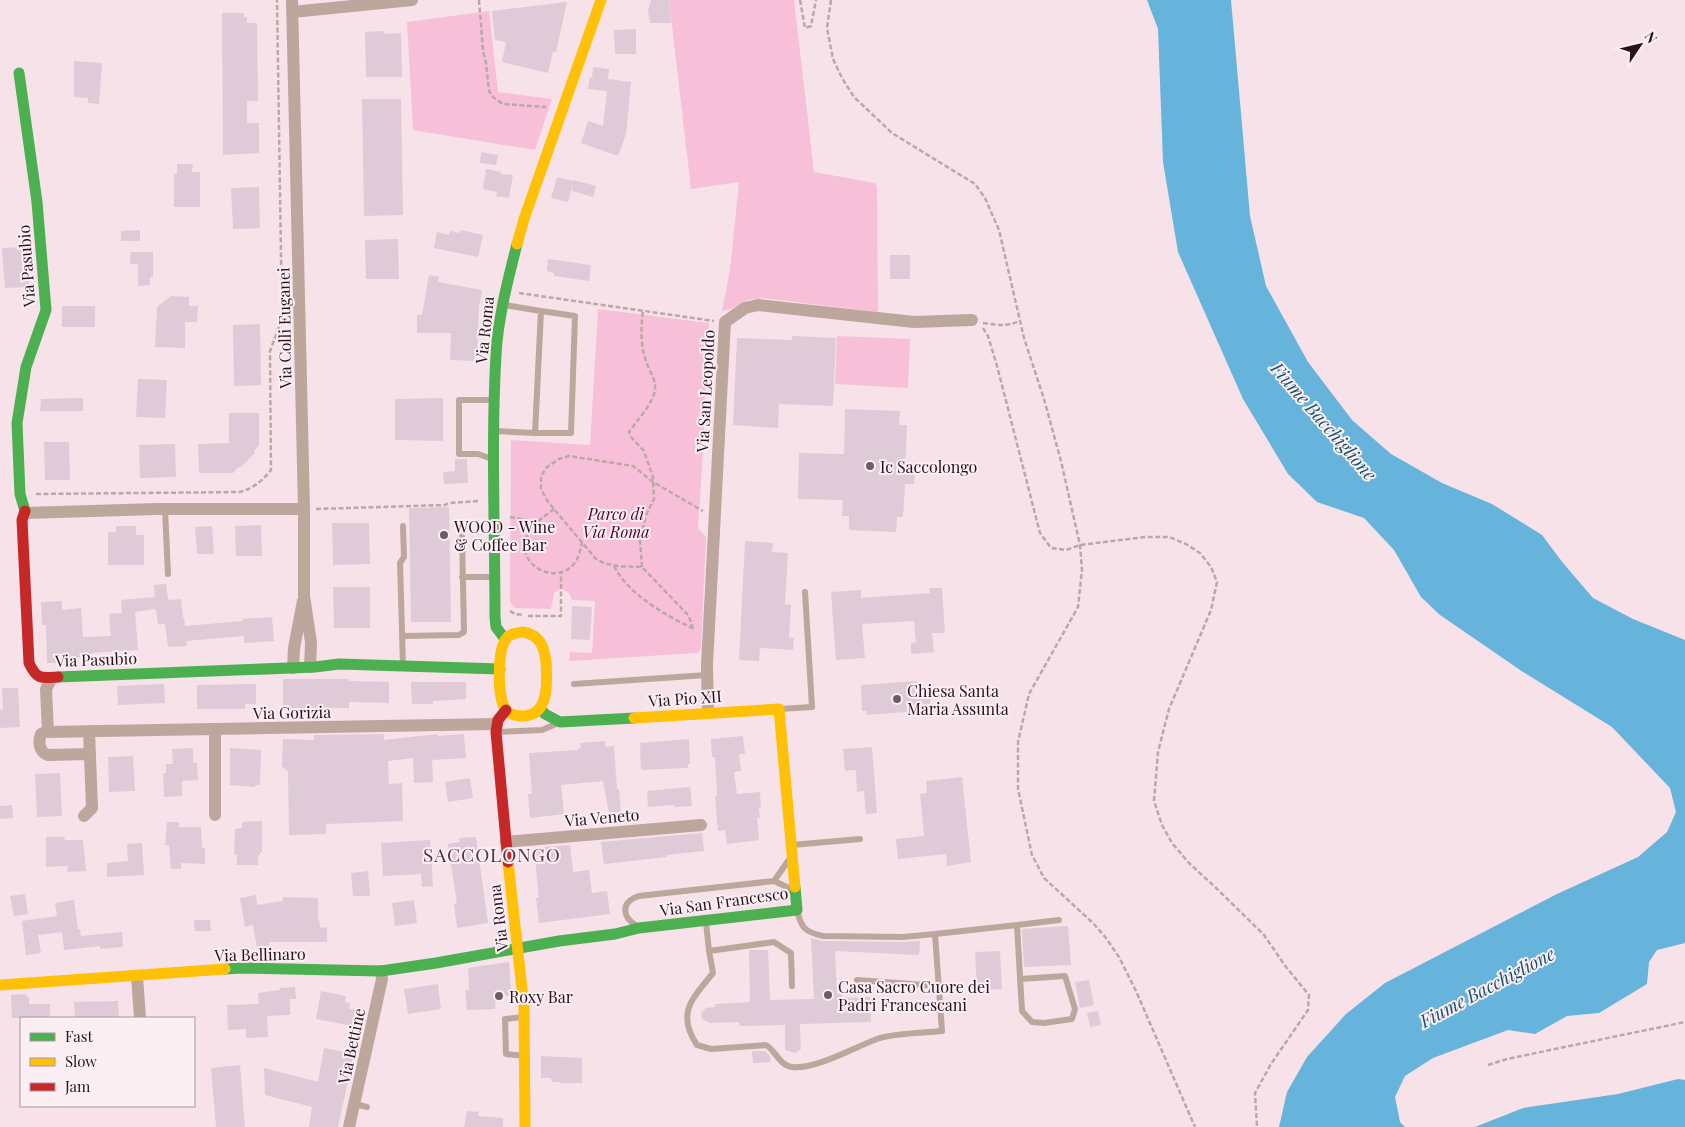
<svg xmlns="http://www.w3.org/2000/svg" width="1685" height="1127" font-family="'Playfair Display',serif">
	<rect width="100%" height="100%" fill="#f7e2ea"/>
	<path fill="#f8c0d8" d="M669,0H794L814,172L875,183L877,187L878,312L762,298L748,300L733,308L722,311L730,270L739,182L691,189Z
		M489,11L498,92L552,99L535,150L413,130L407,22Z
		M598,309L709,323L702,468L698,528L706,537L701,649L697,653L569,661L570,652L592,653L595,601L572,600L569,593L561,588L554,593L551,609L515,608L510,602L511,440L590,445Z
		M837,336L910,339L908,388L835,384Z"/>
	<path fill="#66b4db" d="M1147,0H1231L1250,216L1266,286L1308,362L1352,420L1391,454L1442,483L1492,504L1542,535L1563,563L1593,598L1633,619L1685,640V943L1657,950L1649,962L1647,984L1599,1013L1567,1016L1535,1034L1508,1030L1433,1058L1405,1076L1395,1097L1400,1122L1405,1127H1279L1287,1092L1307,1057L1346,1014L1385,983L1557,894L1638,857L1667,832L1676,812L1670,788L1612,727L1523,672L1440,615L1421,597L1394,550L1364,518L1317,502L1288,474L1243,399L1178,252L1163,162L1158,29Z
		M1678,1079L1685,1080V1127H1475L1523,1108L1618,1094Z"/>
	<path fill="#decbd7" d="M651,0H669L671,23H650L648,10Z
		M567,2L556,52H553L548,73L502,62L506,42L495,40L492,11Z
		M222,13H244V17H247V23H257L258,101H247V123H259V153L223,155Z
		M636,29V54H615L614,30Z
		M384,31V34L401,33L402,77H366L365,32Z
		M74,61L102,63L99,104L88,103V98L74,97Z
		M593,67L609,69L608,79L631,82L626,134L618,156L581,143L588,121L603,126L607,91L588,89L590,77L592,78Z
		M362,99H401L403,215L364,216Z
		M481,152L498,155L496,165L480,163Z
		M177,164H193L192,172H200V207H174V174H177Z
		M486,169L501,172V174L513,175L509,198L496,196L497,192L483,189Z
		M557,177L574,181L568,202L551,198Z
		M574,180L596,186L593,197L572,191Z
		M259,187L260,228L233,229L231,188Z
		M140,230V241H121V231Z
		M461,230L483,235L478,257L434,248L437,232L449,235L450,231L460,233Z
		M398,239L399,279H366L365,240Z
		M21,247L23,273L28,272L29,287L5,288L2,248Z
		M131,252H153V277H150V285L138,286V264H130Z
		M890,255H910V279H890Z
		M548,259L591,265L589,281L554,276V273L547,271Z
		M429,275L439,277L438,282L482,290L480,303H479L477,361L450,360L451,333H417V315H422Z
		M171,296L189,297V306H198L197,322H185V348L155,347L157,307Z
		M62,306H95V327H62Z
		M260,324L261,385L234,386L233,325Z
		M792,336L836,338L833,406L779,404L778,428L733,425L737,338L792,340Z
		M138,379L167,380L165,418L136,417Z
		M83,398V411H40L41,399Z
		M443,398V441L395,440V399Z
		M845,409L900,411L899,425H907L905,470L915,471L914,484H905L903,517H897L896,532L849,530V516H842L843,500L798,499L799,453L844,454Z
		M229,413H259V445L254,451L255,453L240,468L238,467L233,473H199L198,444L229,443Z
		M44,442H69L70,480H45Z
		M175,444L176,477L140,478L139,445Z
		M455,459H467L468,483L444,484L443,472L455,471Z
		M449,507L451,622H411L409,508Z
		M332,523H369L370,564L333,565Z
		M261,525L262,556H236L235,526Z
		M116,526H136V535H144V565H108V532H116Z
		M212,526L214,554H197L195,527Z
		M745,541L773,543L772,552L788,553L785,604L791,605L789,637L794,638L793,650L760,648L759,661L739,660Z
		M166,584L168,600L181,599L183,618H184L185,626L243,621L242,619L272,617L274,641L244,643V636L186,641L187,646L168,647L165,624H158L156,609L135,612L138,650L91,653V657L60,658V663H47L46,625H42L41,602L62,601V610L81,608L83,637L111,636L109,614L122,613L121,600L155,597L154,585Z
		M333,587H370V628H334Z
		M929,588H942L945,633H932L934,652L911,654V643L916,642L914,621L862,624L865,658L836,660L831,592L861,590V598L930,593Z
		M572,606L592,607L590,640L571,639Z
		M283,679H349V681L389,682V703L349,702V708H283Z
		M917,681L918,688L932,687L934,690L937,696L930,700V710L867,715L866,711H862L861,685Z
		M411,682H466V699L433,701V704H412Z
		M164,684L165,703L118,705L117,686Z
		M256,684V704H245V709H197V685Z
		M2,688H18L20,727L0,728V710L3,709Z
		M384,734V740L438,734V736L464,734L466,758L432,760L433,782L414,783L413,758L388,761L389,784L402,783L403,821L326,824V834L289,835L288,772L282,766L283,739L314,740V735Z
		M743,736L745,754H739L741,771L734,772L737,794L760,792L761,808H759L760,818H757L759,840L727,844L725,830L718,831L715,796H717L715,757H712L711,739Z
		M689,739L690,764H688V768L641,770L640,743Z
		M605,741V747L614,746L617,789H619L621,812L609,813L603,781L561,785L564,814L530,818L528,794H532L529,753L578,750V748H581L580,743Z
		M872,747L877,813L866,814L864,791L857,792L856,770L845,771L843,749Z
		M193,748V763H197L198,780L182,781V796L164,797L163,773H166V764H173L172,749Z
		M230,748L261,750L260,785H255V787L230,785Z
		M133,756L135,791L109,792L108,757Z
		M60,773L62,816L37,817L35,774Z
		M962,777L971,862L947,866L946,854L898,859L896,839L924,836L920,794L927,793L926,781Z
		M470,778L473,798L448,802L445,782Z
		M690,787L692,806L674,807V805L648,807L647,791Z
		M12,805L13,818L0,819V806Z
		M262,821V852H260V855H258V865H237V854L234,855L235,829L242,828V822Z
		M167,822H179V827H201L202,848H205V864L181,863V869H171L169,845H165Z
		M702,833L704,851L666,855L667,857L604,864L601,842Z
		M46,837H64L65,840H83L86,871L67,872L68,866L46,867Z
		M476,837L488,923L457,928L454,904L457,903L448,844L460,842L459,838Z
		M430,840L433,886L422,887L421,874L383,876L381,843Z
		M142,843L144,875L107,877V863L128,861L127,844Z
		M570,845L573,872L589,870L592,893L607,891L610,914L539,923L536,898H539L534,848Z
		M368,871L370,896H353L351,873Z
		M25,894L28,914L14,916L10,896Z
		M256,895L257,905L283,901V897L318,898V920H319L320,928L327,927V942H269V947L257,948L253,925L245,927L240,898Z
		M74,900L78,929H80L81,936L122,932L123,947L100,949V946L64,950L62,932L38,935L41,953L26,955L22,921L57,916L55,903Z
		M414,900L417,923L395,926L392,903Z
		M194,920H210L211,931H195Z
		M1068,926L1071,965L1024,967L1022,929Z
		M811,938L823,941L903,942L920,941L919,955L835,951L837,994L842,993V998L870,997L871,1022L800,1024L801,1049L795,1053L785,1050V1025L740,1026L739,1022L710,1023L702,1019L701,1013L706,1008L715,1007V1004L750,1002L749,950H768L770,1000L814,999Z
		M1000,951L1002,989L977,990L975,952Z
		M509,962L511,996L496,995L495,1009L467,1010L465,989L469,991L468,968Z
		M1089,980L1094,1005L1080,1008L1075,982Z
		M438,984L441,1009L408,1014L404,989Z
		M295,987L296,999H290V1015L267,1016L268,1037L246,1038V1029L228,1030L227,1005L259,1004L258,993L280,990V988Z
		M321,991L346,996L345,1002L350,1003L349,1009L355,1010L352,1026L316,1019Z
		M26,994V997H29V1004H50V1018H12L11,995Z
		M118,1001L119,1018H75L74,1002Z
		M1098,1011L1101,1025L1090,1027L1087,1013Z
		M324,1048L354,1054L338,1127H309L312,1107L265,1095L264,1068L318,1082Z
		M752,1051H765L770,1056L771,1062L753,1063Z
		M541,1056L582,1058V1083H560V1082H552L551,1078H541Z
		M240,1065L245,1127H216L211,1068Z
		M467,1111L479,1112L478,1116L503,1118V1127H464Z"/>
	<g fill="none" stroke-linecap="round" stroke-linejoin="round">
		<path stroke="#bba8a5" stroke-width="2.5" stroke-dasharray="5 2.5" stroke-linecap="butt" d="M479,0L483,51L486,63L489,91L494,98L503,104L546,107
			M800,0L805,28L811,26L816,0
			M831,0L827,28L833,59L842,78L854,97L892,133L975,184L985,198L999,230L1024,338L1044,399L1061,461L1080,545L1082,570L1078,607L1029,694L1018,742V789L1032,855L1044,878L1093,923L1106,938L1119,957L1136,991L1195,1127
			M519,293L714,321
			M983,323C999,325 1005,327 1020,321
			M983,328L988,336L997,366L1040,533L1051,548L1066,550L1080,545L1145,537H1169L1186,544L1200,553L1211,567L1217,582L1211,610L1169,709L1158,752L1154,801L1162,825L1172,843L1189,863L1215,887L1264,935L1286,967L1309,995L1308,1010L1271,1064L1255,1093L1257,1127
			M36,494L240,492C254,488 262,481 271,470L270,351L282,319L277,0
			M316,509L445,505L449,503L479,501
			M554,509C545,516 531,525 527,536C514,569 565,589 578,557C580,552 581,547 582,542
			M510,517L538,522
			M614,566C628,594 665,615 692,628
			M642,567L640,541L646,515L654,499L653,477L644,451L631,437L629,432C636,422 655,401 655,389C656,380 650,372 647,364C640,346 641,329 643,310
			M510,611L515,614L523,615
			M528,616H561V571
			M693,629L689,616L642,567C625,566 612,568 596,559L548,502L541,489V476L547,467L559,459L569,456L633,466L653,482L703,511
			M1488,1065L1507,1059L1685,1022"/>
		<path stroke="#bda69c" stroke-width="6" d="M495,431L535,433L541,311L504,305
			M535,433H571L575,316L541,311
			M492,459L478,454H459V400H493
			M165,509L168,574
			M462,577H494
			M402,636L459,635L464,632L462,536
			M403,666L400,563L404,557L403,526
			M574,684L707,675
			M780,709L812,707L805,592
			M497,732L542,730L556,724
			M792,845L860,839
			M774,881L789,888L792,892
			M706,922L709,951
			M1017,925L1059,920
			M637,926C622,917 620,902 639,896L774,881L788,861
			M935,934L1017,925L1022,1011L1032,1022L1044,1023L1072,1019L1075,1009L1065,976L1020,979
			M857,980L938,986
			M792,986L791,953L774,942L709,951L713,973C692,999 676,1013 697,1045L711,1049L766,1045C776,1051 779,1065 792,1067C816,1070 856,1046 880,1038C898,1033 923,1033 942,1031L935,934L903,937L823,936C805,932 801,928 797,910
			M523,1017L505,1019L506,1054L525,1056
			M355,1104L367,1107"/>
		<path stroke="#bda69c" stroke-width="12" d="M292,0L304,509V596L311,642L310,667
			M292,12L412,0
			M25,513L157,509H304
			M293,668L294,648L303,601
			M708,713L707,665L725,322L745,308L758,305L914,322L972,320
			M48,732L46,689L52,678
			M90,754L48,755C39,752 38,742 41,734L45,732L496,724
			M215,815V729
			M84,816L92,808L89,731
			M506,842L701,825
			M137,976L140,1018
			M349,1127L382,979L381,971"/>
		<path stroke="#4caf50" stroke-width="11" d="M19,73L37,202L46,310L26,367L17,423L20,494L25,511
			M505,639L496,627L495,617C495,530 491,442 496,355C498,317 508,280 517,244
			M58,677L315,667L339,664L500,669
			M540,709L545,714L560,722L634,718
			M225,969L242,968L381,971L436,963L559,941L615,934L639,928L797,910L795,887"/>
		<path stroke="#ffc107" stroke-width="11" d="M517,244L524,219L601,0
			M523,632C540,635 544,646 546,662C547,680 550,715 524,716C519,716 510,715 506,710C497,699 497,652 506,639C510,633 517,633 523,632Z
			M634,718L779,709L795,887
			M508,862L524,1007L525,1127
			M0,985L225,969"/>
		<path stroke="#c62828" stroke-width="11" d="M25,511L22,520L29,663C37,680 41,678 58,677
			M506,710L498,720L496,732L508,862"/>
	</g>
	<g fill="#705b64" stroke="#fbeff4" stroke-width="2">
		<circle cx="870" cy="466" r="5"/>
		<circle cx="444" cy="535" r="5"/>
		<circle cx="897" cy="699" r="5"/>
		<circle cx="828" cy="995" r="5"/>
		<circle cx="499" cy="996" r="5"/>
	</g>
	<g text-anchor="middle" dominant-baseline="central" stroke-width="4" stroke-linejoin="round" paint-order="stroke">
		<g font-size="16" fill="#27121c" stroke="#fbeff4">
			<text transform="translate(26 266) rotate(-94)">Via Pasubio</text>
			<text transform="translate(284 328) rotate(-91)">Via Colli Euganei</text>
			<text transform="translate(484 330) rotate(-84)">Via Roma</text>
			<text transform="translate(705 391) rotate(-87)">Via San Leopoldo</text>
			<text transform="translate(96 659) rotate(-2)">Via Pasubio</text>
			<text transform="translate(685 698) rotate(-4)">Via Pio XII</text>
			<text transform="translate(292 712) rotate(-1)">Via Gorizia</text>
			<text transform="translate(602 817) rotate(-5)">Via Veneto</text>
			<text transform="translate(724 901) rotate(-8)">Via San Francesco</text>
			<text transform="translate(498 918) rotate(-97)">Via Roma</text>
			<text transform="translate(260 954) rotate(-1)">Via Bellinaro</text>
			<text transform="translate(351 1046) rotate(-78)">Via Bettine</text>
		</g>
		<g font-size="16" fill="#27121c" stroke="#fbeff4" text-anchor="start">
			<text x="880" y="466">Ic Saccolongo</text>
			<text x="454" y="526">WOOD - Wine<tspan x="454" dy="18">&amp; Coffee Bar</tspan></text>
			<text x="907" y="690">Chiesa Santa<tspan x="907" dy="18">Maria Assunta</tspan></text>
			<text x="838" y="986">Casa Sacro Cuore dei<tspan x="838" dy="18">Padri Francescani</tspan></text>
			<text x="509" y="996">Roxy Bar</text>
		</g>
		<g font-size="16" font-style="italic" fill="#4e032f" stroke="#fbeff4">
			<text x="616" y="513">Parco di<tspan x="616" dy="18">Via Roma</tspan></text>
		</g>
		<g font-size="18" font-style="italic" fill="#15536d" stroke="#fbeff4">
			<text transform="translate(1324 421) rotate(49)">Fiume Bacchiglione</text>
			<text transform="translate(1487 987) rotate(-28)">Fiume Bacchiglione</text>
		</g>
		<g font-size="19" letter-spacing="1" fill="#5c2c43" stroke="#fbeff4">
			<text x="492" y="854">SACCOLONGO</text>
		</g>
	</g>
	<rect x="20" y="1017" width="175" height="90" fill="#fbeff4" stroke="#a6979e"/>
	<rect x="30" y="1033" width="25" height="8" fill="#4caf50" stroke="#a6979e"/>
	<text x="65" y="1042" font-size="15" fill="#27121c">Fast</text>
	<rect x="30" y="1058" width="25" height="8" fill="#ffc107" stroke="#a6979e"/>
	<text x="65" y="1067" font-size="15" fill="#27121c">Slow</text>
	<rect x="30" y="1083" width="25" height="8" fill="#c62828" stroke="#a6979e"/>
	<text x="65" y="1092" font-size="15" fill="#27121c">Jam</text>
	<g transform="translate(1640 45) rotate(55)" stroke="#fbeff4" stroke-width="4" paint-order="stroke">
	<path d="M0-4L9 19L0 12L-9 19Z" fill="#27121c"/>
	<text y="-8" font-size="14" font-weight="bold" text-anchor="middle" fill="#27121c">N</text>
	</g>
</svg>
